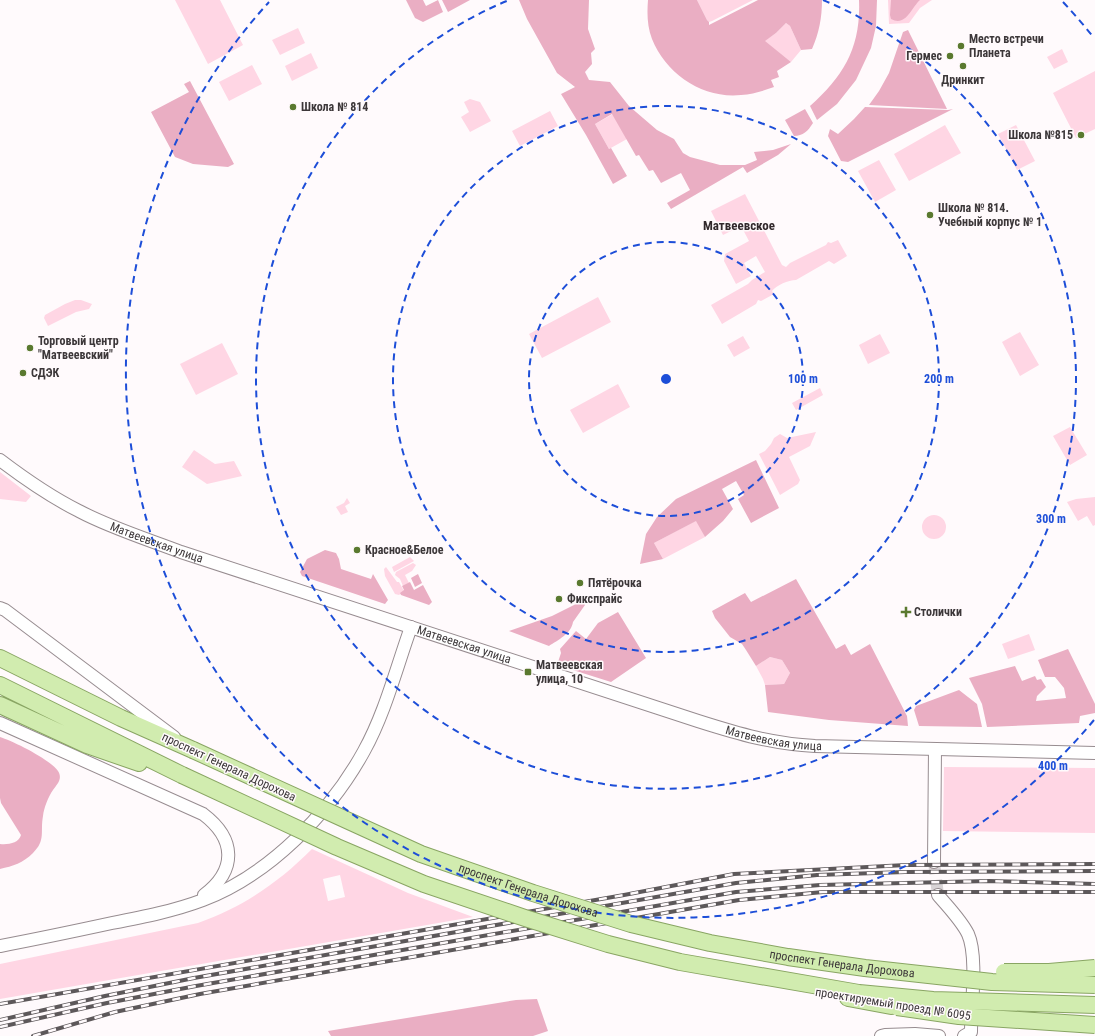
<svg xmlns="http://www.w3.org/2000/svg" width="1095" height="1036" font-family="'Roboto Condensed',sans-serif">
	<rect width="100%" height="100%" fill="#fffafc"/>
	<path fill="#ffd6e4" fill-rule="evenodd" d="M175,0H220L243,45L208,64Z
		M697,0H753L712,21L709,22L707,20Z
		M888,0H932L920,8L909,23L889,24Z
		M786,23L790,26L801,50L791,62L764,41L776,33Z
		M298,28L305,43L280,55L272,40Z
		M1062,49L1068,62L1054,69L1047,57Z
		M311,53L318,68L292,81L285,66Z
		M252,65L262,84L229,101L219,82Z
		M1095,71V129L1076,138L1053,93Z
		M470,99L480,102L491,121L470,132L461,117L469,112L464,102Z
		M550,111L558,126L520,146L512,131Z
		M613,114L627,139L609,149L595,124Z
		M945,125L961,153L909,181L894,154Z
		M1016,125L1035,161L1017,170L998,134Z
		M879,160L896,190L875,202L858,171Z
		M745,194L782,265L786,267L790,263L826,245L828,242L831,243L838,240L847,256L834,264L829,261L796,280C788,280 777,285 772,291L774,294L761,301L758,300L756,304L722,324L711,305L748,284L752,280L765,272L756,256L744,263L751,276L736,284L724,261L725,254L749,241L741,226L723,235L711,211Z
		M598,297L611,322L542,358L529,334Z
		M75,300H81L92,304L89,309L76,312L48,326L44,318L45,315L65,304Z
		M1020,332L1039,365L1020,376L1002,342Z
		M880,334L890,353L868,364L859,345Z
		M743,336L750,348L734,357L727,345Z
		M222,343L238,374L196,395L180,364Z
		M618,384L630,407L583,433L570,410Z
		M820,388L823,395L796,410L792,403Z
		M1070,427L1087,455L1070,465L1053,436Z
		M816,432L810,446L789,457L800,480L798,484L780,495L759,454L765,451L771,444L774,438L780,434L787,438Z
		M194,450L215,464L234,461L242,476L207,484L182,467Z
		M0,472L31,496L26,502L0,499Z
		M1095,497V525L1093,526L1087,516L1078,521L1067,502L1076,499Z
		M347,498L350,503L345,506L348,512L341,515L336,507L344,503Z
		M922 527a12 12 0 1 1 24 0a12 12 0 1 1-24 0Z
		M697,520L705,537L663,559L654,543Z
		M410,557L414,561L394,572L392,567Z
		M413,563L416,565L412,571L405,575L409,583L403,586L400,579L395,575L396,572Z
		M386,567L397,582H399L404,591L399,595L395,594L385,576L384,569Z
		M1029,634L1035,650L1008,659L1002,644Z
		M770,657L782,660L790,673L784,684L765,685L763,679L756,666Z
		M944,767L1095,768V833L943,831Z
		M312,849L408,893L473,917L0,999V964L198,923C243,907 278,883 312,849ZM340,875L345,897L328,901L323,879Z"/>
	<path fill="#eaaec3" d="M406,0H423L426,6L438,0L443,12L423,22L415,18Z
		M442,0H470L448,12Z
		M519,0H589L588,29L595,49L591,53L592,64L585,72L589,80L610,82L629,106L657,130L674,139L683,153L690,157L720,165H745L757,160L754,152L773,150L791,144L778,155L747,173L743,167L671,209L667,203L690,190L681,173L661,183L653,170L649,171L639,155L636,156L612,114L595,124L609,149L611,148L627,176L613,184L586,135L561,94L575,87L557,73L527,19Z
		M648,0H697L707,20L709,22V25L758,0H822C822,18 819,33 812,49L801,50L790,26L786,23L776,33L765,41L791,62L777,71L779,77L771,80L774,87C763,91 753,94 741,95C703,99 666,74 652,39C647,26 647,13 648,0Z
		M859,0H877L876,26L871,48L856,80L837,104L817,120L810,106C844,76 861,47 859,0Z
		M891,0H920C911,8 906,27 891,19L890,15Z
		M908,30L947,109L869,105L879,91L889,73L903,32Z
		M190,81L234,164L228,167L193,164L175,157L151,112L189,92L184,84Z
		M865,107L948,110L953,109L848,162L841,161L828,136L830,129L838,134L854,119Z
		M805,109L813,123C808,131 803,136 794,136L785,120Z
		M756,460L779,508L751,523L738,499L744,495L736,481L722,489L733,509L723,521L705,537L696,521L654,543L663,559L640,564L646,534L657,517L676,499Z
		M325,550L336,553L339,559L341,569L371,579L373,574L388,600L385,604L302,576L300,572L307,559Z
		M418,574L422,583L415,587L411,578Z
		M796,579L836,649L845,644L851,655L870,644L907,716L908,726L829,720L768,712L765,685L784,684L790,673L782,660L770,657L756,666L746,650L742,644L730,637L715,618L712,611L745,593L751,602Z
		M410,582L414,590L423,585L432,602L429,605L401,595L400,593L404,590L402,586Z
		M584,600L585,605L573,622C571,634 558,640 549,646L509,631L552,616Z
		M618,612L646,658L611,682L557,665L561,653L560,649L576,631L586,639L598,623Z
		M1068,649L1095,704V713L1080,716L1079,723L987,727L982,704L969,678L1015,666L1022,681L1035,676L1037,680L1041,679L1046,687L1037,696L1036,701L1066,698L1064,688L1055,677H1045L1038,660Z
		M959,690L977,704L982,727L919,726L914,710L916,706Z
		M0,737C13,741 51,760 58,771C63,779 57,784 53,790C48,797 44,808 43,816C40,832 46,840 33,853C23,863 13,866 0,869V844C8,845 19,843 21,835L1,803L0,798Z
		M537,999L548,1031L533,1036H331L328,1031L516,1000Z"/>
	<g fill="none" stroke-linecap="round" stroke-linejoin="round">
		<path stroke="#d8d3d5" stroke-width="12" stroke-dasharray="12 6" stroke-linecap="butt" d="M934,862L938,895"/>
		<g stroke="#978c90" stroke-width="14">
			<g id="minor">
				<path id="s1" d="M0,460C25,479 51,497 79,511C111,528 147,539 181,552L698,721C739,734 773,744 815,746L1095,753"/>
				<path d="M0,608L5,610L174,737"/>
				<path d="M0,723L203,814C236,839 237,870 204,895"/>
				<path d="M934,862L935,749"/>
				<path d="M938,895C948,907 961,920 968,934C978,956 971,1007 971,1032L964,1036"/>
				<path d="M0,946C37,939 75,931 112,923C143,917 174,911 203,900C269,875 330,813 364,751C385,713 396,669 411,627"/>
				<path d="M881,1036L885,1035L915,1034L939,1036"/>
			</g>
		</g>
		<g stroke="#89a563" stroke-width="18">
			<path id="major" d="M0,658L121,718L193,750
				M0,685L182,775
				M0,705L87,745L139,763
				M848,998L891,1006"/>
		</g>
		<use href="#minor" stroke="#fff" stroke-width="12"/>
		<use href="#major" stroke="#d1ecaf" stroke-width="16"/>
		<g stroke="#5d585a" stroke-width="4">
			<path id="rail" d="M0,1004L624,895L734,874L906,865L1095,864
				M0,1020L105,996L194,978L736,883L817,875L905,872L1095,871
				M0,1027L107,1003L196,986L736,892L820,885L989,881L1095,884
				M33,1036L115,1012L200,994L739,900L823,892H1095"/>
		</g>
		<use href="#rail" stroke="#fffafc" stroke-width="2.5" stroke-dasharray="8" stroke-linecap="butt"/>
		<g stroke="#89a563" stroke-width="18" stroke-linecap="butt">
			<g id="major-bridge">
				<path id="s2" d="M193,750L421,854L533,893L631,924L710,943L788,957L865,968L992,982L1095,985"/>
				<path d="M182,775L337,847L424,884L525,918L608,944L680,962L859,993L933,1000L1095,1005"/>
				<path d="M1004,972H1049L1095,968"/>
				<path d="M897,1007L959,1016L1095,1025"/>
			</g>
		</g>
		<use href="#major-bridge" stroke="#d1ecaf" stroke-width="16"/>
	</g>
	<g fill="none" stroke="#1d4ed8" stroke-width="2" stroke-dasharray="7 5">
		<circle cx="666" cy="379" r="137"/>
		<circle cx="666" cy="379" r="273"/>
		<path d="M823 0A410 410 0 1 1 509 0"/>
		<path d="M1094 720A547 547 0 1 1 269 2M1063 2A547 547 0 0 1 1094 38"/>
	</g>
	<g fill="#5a792f" stroke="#fffafc" stroke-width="1.5">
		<circle cx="961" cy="46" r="4"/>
		<circle cx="950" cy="56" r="4"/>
		<circle cx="963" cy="66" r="4"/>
		<circle cx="293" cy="107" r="4"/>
		<circle cx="1081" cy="135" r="4"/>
		<circle cx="930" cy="215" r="4"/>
		<circle cx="30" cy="348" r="4"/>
		<circle cx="23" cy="373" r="4"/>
		<circle cx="357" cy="550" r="4"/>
		<circle cx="580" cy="583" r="4"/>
		<circle cx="559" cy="599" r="4"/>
		<path d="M904 606h4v4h4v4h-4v4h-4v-4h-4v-4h4z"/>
		<rect x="524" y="668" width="8" height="8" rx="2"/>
	</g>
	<g text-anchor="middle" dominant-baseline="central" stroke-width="3" stroke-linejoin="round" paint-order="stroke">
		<g font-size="12" font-weight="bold" fill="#3c3739" stroke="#fffafc" text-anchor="start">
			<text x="969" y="39">Место встречи<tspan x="969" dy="14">Планета</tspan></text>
			<text x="942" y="56" text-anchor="end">Гермес</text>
			<text x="963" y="80" text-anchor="middle">Дринкит</text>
			<text x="301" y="107">Школа № 814</text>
			<text x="1073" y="135" text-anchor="end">Школа №815</text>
			<text x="938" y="208">Школа № 814.<tspan x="938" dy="14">Учебный корпус № 1</tspan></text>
			<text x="38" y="341">Торговый центр<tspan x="38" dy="14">"Матвеевский"</tspan></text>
			<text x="31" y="373">СДЭК</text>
			<text x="365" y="550">Красное&amp;Белое</text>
			<text x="588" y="583">Пятёрочка</text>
			<text x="567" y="599">Фикспрайс</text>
			<text x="914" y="612">Столички</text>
			<text x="536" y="665">Матвеевская<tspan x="536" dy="14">улица, 10</tspan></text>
		</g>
		<g font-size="12" fill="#3c3739" stroke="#fffafc">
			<text stroke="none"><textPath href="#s1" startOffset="178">Матвеевская улица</textPath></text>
			<text stroke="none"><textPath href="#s1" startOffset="502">Матвеевская улица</textPath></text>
			<text stroke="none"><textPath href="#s1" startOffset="826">Матвеевская улица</textPath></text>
			<text transform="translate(229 767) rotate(25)">проспект Генерала Дорохова</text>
			<text stroke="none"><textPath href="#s2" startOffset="364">проспект Генерала Дорохова</textPath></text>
			<text stroke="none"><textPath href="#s2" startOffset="687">проспект Генерала Дорохова</textPath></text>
			<text transform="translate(893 1004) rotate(9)">проектируемый проезд № 6095</text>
		</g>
		<g font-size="13" font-weight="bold" fill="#32292c" stroke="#fffafc">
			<text x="739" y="225">Матвеевское</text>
		</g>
	</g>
	<circle cx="666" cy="379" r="6" fill="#1d4ed8" stroke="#fffafc" stroke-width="2"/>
	<g font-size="12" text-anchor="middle" font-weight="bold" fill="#1d4ed8" stroke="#fffafc" stroke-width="3" stroke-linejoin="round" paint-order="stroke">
		<text x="803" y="383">100 m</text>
		<text x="939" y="383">200 m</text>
		<text x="1051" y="523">300 m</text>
		<text x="1053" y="770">400 m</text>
	</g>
</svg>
